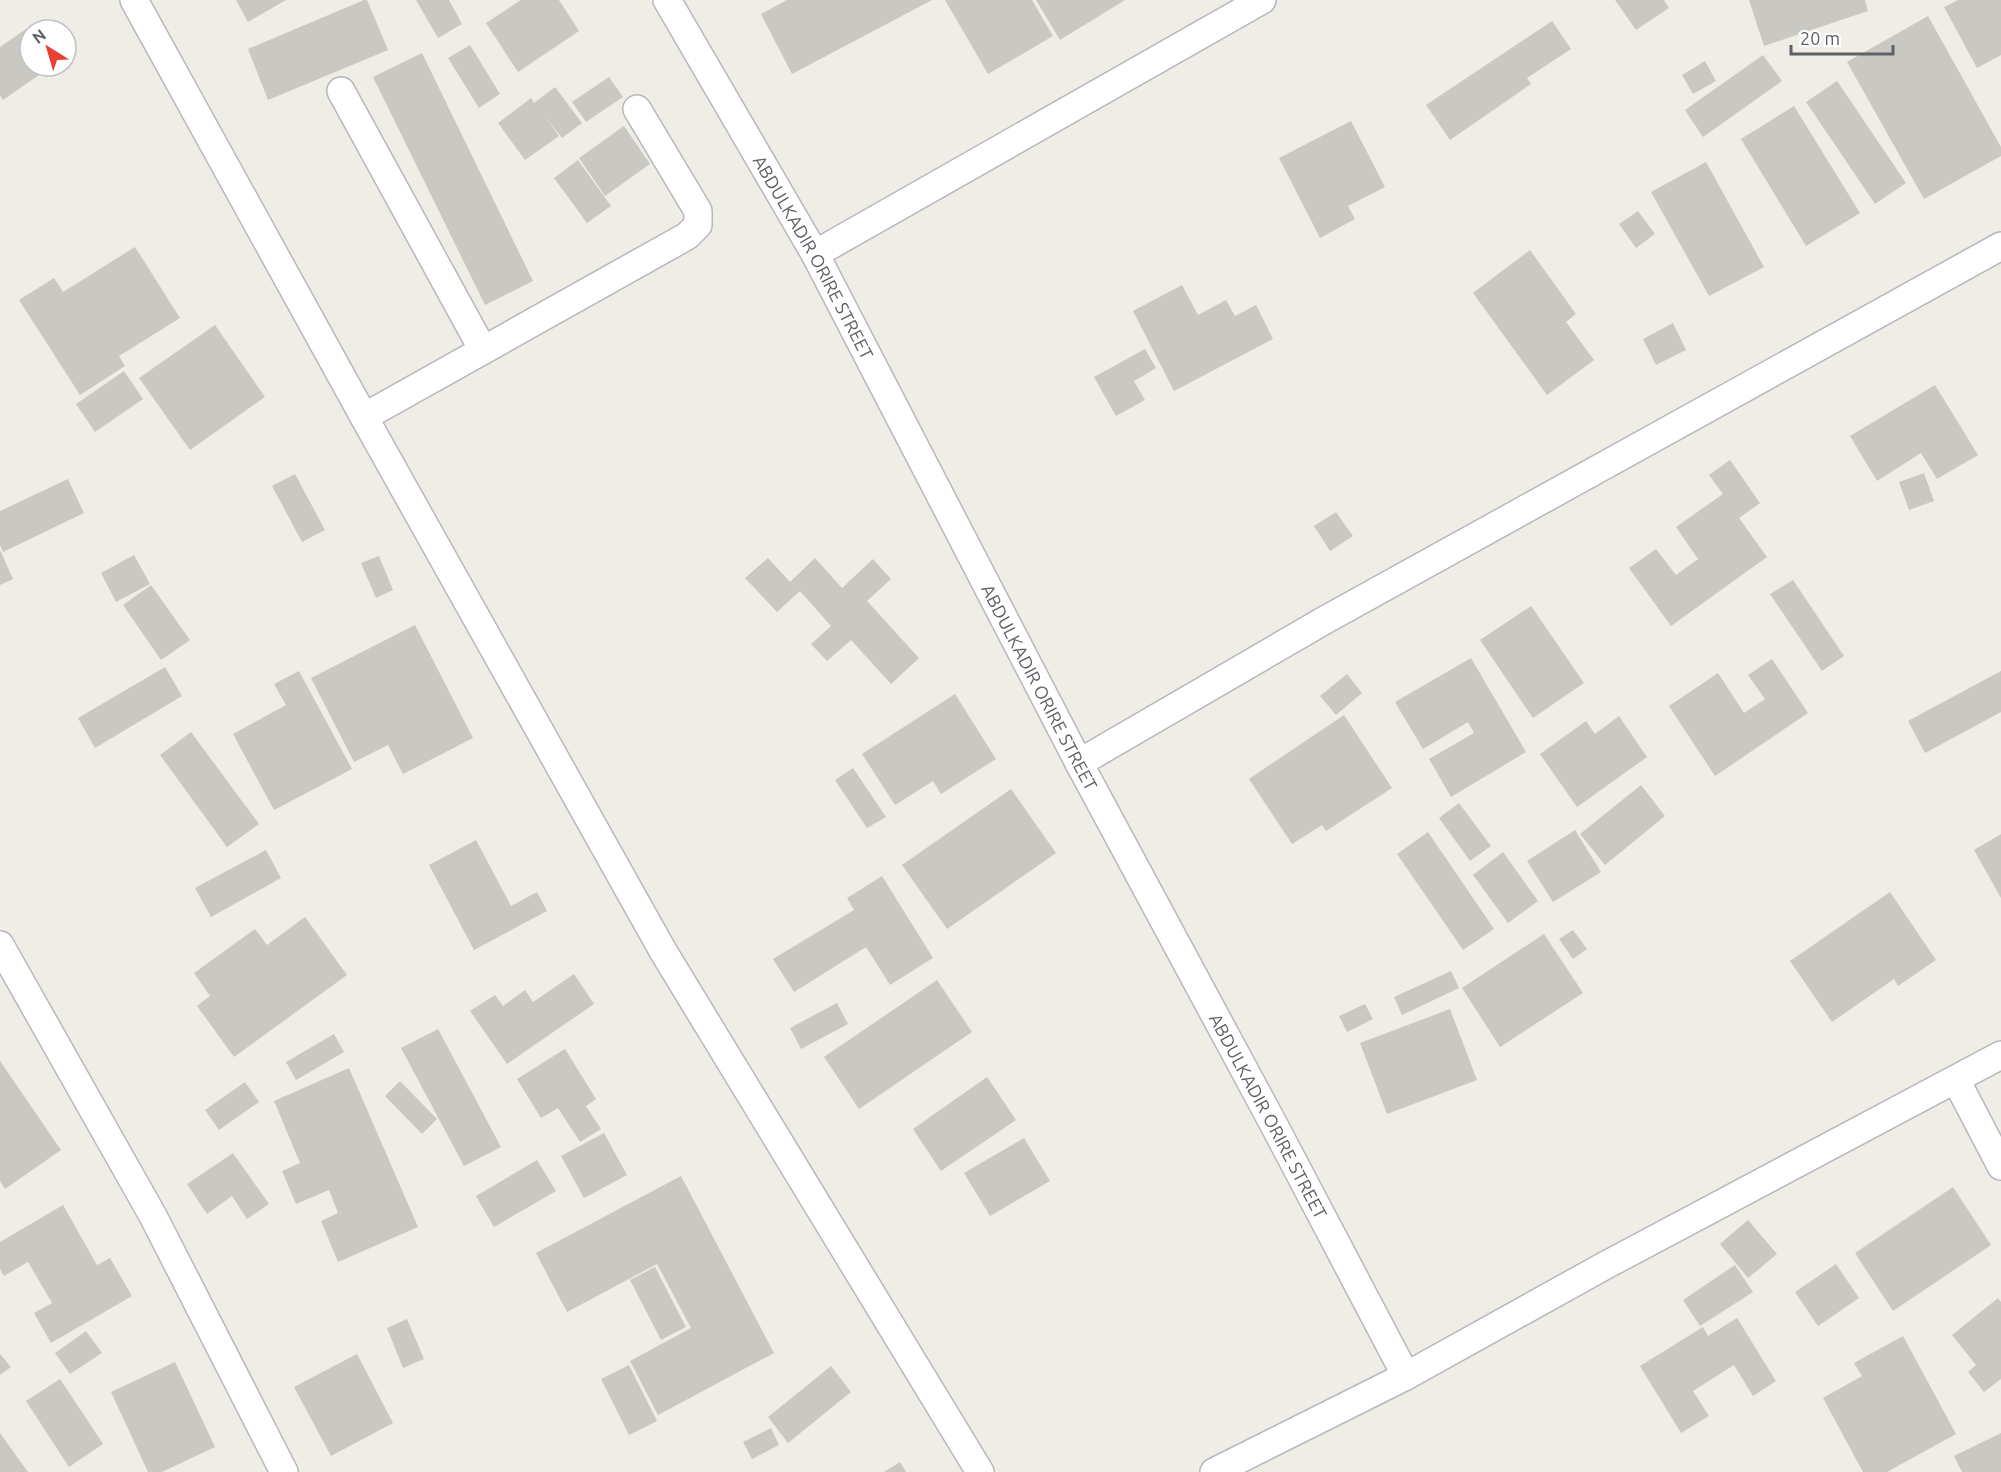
<svg xmlns="http://www.w3.org/2000/svg" width="2001" height="1472" font-family="Ubuntu,sans-serif">
	<rect width="100%" height="100%" fill="#efede5"/>
	<path fill="#cac8c3" d="M236,0H286L248,22Z
		M364,0H367L388,50L268,100L248,49Z
		M416,0H449L462,24L438,38Z
		M521,0H559L579,31L518,72L486,23Z
		M787,0H932L792,74L761,14Z
		M945,0H1032L1053,36L988,74Z
		M1036,0H1125L1060,40Z
		M1615,0H1664L1669,8L1636,30Z
		M1749,0H1865L1868,11L1764,46Z
		M1958,0H2001V55L1977,68L1944,7Z
		M1928,16L2001,147V156L1924,199L1847,62Z
		M1552,21L1571,49L1527,78L1531,84L1450,140L1426,105Z
		M35,23L39,30H30V66H52L3,100L0,95V47Z
		M470,45L500,94L479,108L448,58Z
		M422,53L533,281L485,305L373,77Z
		M1763,55L1782,81L1703,137L1685,110Z
		M1705,61L1716,81L1693,94L1682,75Z
		M609,77L623,97L586,122L572,102Z
		M1837,81L1906,183L1875,204L1806,102Z
		M555,87L582,123L562,138L545,116L559,136L525,160L498,123L531,98L534,103Z
		M1794,106L1860,213L1806,246L1741,139Z
		M1351,121L1385,187L1348,206L1355,219L1320,238L1279,158Z
		M624,126L650,164L605,196L579,158Z
		M578,160L611,206L587,223L554,178Z
		M1706,162L1764,267L1709,296L1651,192Z
		M1638,211L1655,234L1636,248L1619,224Z
		M135,247L180,318L119,356L125,366L80,395L19,300L54,278L63,292Z
		M1530,250L1576,314L1566,322L1594,360L1547,395L1473,293Z
		M1182,285L1198,315L1226,300L1235,316L1256,305L1273,339L1174,391L1133,311Z
		M1673,323L1686,350L1656,365L1643,339Z
		M215,325L265,397L190,450L139,378Z
		M1145,349L1156,368L1134,381L1145,400L1116,416L1094,377Z
		M124,371L143,399L95,432L76,404Z
		M1935,385L1978,455L1937,479L1921,453L1877,481L1850,436Z
		M1730,460L1760,503L1739,518L1767,557L1671,626L1629,568L1656,549L1676,575L1698,559L1676,527L1723,494L1709,475Z
		M1924,473L1934,501L1909,510L1899,482Z
		M295,474L325,530L302,542L272,486Z
		M68,479L84,513L3,552L0,545V511Z
		M1336,512L1353,536L1330,551L1314,526Z
		M0,550L13,579L0,585Z
		M134,555L150,584L116,602L101,573Z
		M379,556L393,590L376,598L361,563Z
		M768,558L790,582L815,558L842,588L873,559L891,579L867,601L919,658L891,684L851,640L827,661L811,644L831,626L800,591L777,612L745,578Z
		M1793,580L1844,656L1822,671L1770,594Z
		M151,585L190,640L161,660L123,605Z
		M1531,606L1584,683L1533,718L1480,640Z
		M415,625L473,738L403,774L388,745L354,762L311,678Z
		M1471,658L1526,752L1451,797L1429,759L1474,733L1468,722L1423,749L1395,702Z
		M1772,659L1808,713L1715,776L1669,706L1718,673L1744,713L1765,699L1748,675Z
		M165,667L182,696L95,748L78,718Z
		M299,671L352,769L274,810L233,734L286,705L274,684Z
		M2001,671V712L1925,753L1908,721Z
		M1347,674L1362,693L1336,715L1320,696Z
		M955,694L996,759L941,794L933,781L895,805L862,754Z
		M1344,715L1392,788L1326,831L1322,825L1292,844L1249,779Z
		M1619,716L1647,757L1577,807L1540,754L1586,721L1595,734Z
		M191,732L259,824L227,847L160,755Z
		M853,768L886,817L867,828L835,780Z
		M1641,785L1665,816L1605,865L1580,834Z
		M1011,789L1056,853L947,929L902,865Z
		M1459,803L1491,846L1470,861L1439,818Z
		M1575,830L1601,872L1553,902L1527,861Z
		M1428,832L1494,929L1463,950L1397,854Z
		M2001,834V898L1974,850Z
		M476,840L511,906L537,892L547,911L474,950L429,865Z
		M266,850L281,878L211,917L195,888Z
		M1503,852L1538,901L1508,923L1473,875Z
		M882,876L933,958L890,985L866,947L794,992L773,959L854,910L847,898Z
		M1890,892L1936,960L1898,986L1894,979L1832,1022L1790,961Z
		M305,917L347,975L234,1057L197,1006L210,996L194,973L255,929L267,945Z
		M1573,930L1587,949L1573,959L1559,939Z
		M1544,934L1583,993L1500,1047L1462,988Z
		M1451,971L1459,988L1402,1015L1394,997Z
		M574,974L594,1004L507,1064L470,1011L495,995L503,1006L525,990L533,1002Z
		M937,980L972,1032L859,1109L824,1057Z
		M837,1003L848,1024L801,1049L790,1028Z
		M1365,1004L1373,1019L1347,1032L1339,1016Z
		M1450,1009L1477,1080L1387,1114L1360,1043Z
		M438,1029L501,1147L464,1166L401,1048Z
		M334,1034L344,1052L296,1080L286,1062Z
		M565,1049L596,1099L586,1106L601,1129L580,1142L558,1108L541,1118L517,1079Z
		M0,1061L61,1150L5,1189L0,1181Z
		M349,1068L418,1227L338,1262L321,1221L338,1213L329,1190L296,1204L282,1171L300,1163L274,1101Z
		M987,1077L1016,1120L941,1171L913,1129Z
		M400,1081L437,1119L422,1134L385,1096Z
		M245,1082L259,1102L219,1130L205,1110Z
		M604,1133L627,1175L584,1198L561,1156Z
		M1024,1138L1050,1181L990,1216L964,1173Z
		M233,1153L269,1204L247,1219L232,1196L207,1214L187,1184Z
		M537,1160L556,1191L494,1227L476,1196Z
		M681,1176L774,1353L658,1415L630,1361L691,1328L657,1264L567,1312L536,1253Z
		M1953,1187L1991,1245L1893,1311L1855,1253Z
		M63,1205L97,1265L110,1258L132,1296L51,1343L34,1313L52,1303L28,1262L4,1276L0,1269V1242Z
		M1748,1220L1777,1254L1748,1278L1720,1244Z
		M1836,1264L1859,1298L1818,1326L1795,1292Z
		M1735,1265L1753,1292L1700,1326L1683,1300Z
		M655,1267L686,1327L661,1340L630,1280Z
		M1998,1298L2001,1302V1379L1984,1392L1968,1372L1976,1365L1952,1335Z
		M1737,1318L1776,1381L1753,1396L1734,1365L1693,1391L1709,1416L1681,1433L1640,1366L1703,1327L1708,1336Z
		M407,1319L424,1359L403,1368L387,1328Z
		M86,1331L102,1353L70,1374L55,1353Z
		M1903,1336L1956,1434L1887,1472H1863L1823,1398L1862,1376L1854,1363Z
		M0,1354L11,1367L0,1375Z
		M357,1354L393,1423L331,1456L294,1387Z
		M175,1362L215,1447L162,1472H148L111,1392Z
		M629,1365L657,1421L629,1435L601,1379Z
		M831,1366L851,1392L788,1443L768,1417Z
		M60,1379L103,1444L69,1467L26,1401Z
		M771,1428L779,1445L752,1459L743,1442Z
		M0,1433L28,1472H0Z
		M2001,1433V1472H1962L1954,1456Z
		M900,1462L906,1472H884Z"/>
	<g fill="none" stroke-linecap="round" stroke-linejoin="round">
		<g stroke="#b6b8bc" stroke-width="30">
			<g id="street">
				<path d="M134,0L364,417L663,951L980,1472"/>
				<path id="s1" d="M667,0L815,254L1079,763L1274,1125L1406,1376"/>
				<path d="M341,91L483,350"/>
				<path d="M815,254L1262,0"/>
				<path d="M364,417L687,236L698,225V211L637,109"/>
				<path d="M1079,763L1325,620L2001,246"/>
				<path d="M0,945L153,1216L284,1472"/>
				<path d="M1956,1080L2001,1166"/>
				<path d="M1214,1472L1406,1376L1606,1265L2001,1055"/>
			</g>
		</g>
		<use href="#street" stroke="#fff" stroke-width="27"/>
	</g>
	<g text-anchor="middle" dominant-baseline="central" stroke-width="4.5" stroke-linejoin="round" paint-order="stroke">
		<g font-size="18" fill="#5d6166" stroke="#fff">
			<text stroke="none"><textPath href="#s1" startOffset="296">ABDULKADIR ORIRE STREET</textPath></text>
			<text stroke="none"><textPath href="#s1" startOffset="782">ABDULKADIR ORIRE STREET</textPath></text>
			<text stroke="none"><textPath href="#s1" startOffset="1268">ABDULKADIR ORIRE STREET</textPath></text>
		</g>
	</g>
	<g transform="translate(48 48) rotate(323)"><circle r="28" fill="#ffffff" stroke="#bec0c2" stroke-width="1.5"/>
	<path d="M0-4.5L10 22L0 15L-10 22Z" fill="#e84033"/>
	<text y="-9" font-size="16" font-weight="bold" text-anchor="middle" fill="#5d6166">N</text>
	</g>
	<path d="M1791 45v9h102v-9" fill="none" stroke="#5d6166" stroke-width="3"/>
	<text x="1800" y="45" font-size="18" fill="#5d6166" stroke="#ffffff" stroke-width="4.5" paint-order="stroke">20 m</text>
</svg>
